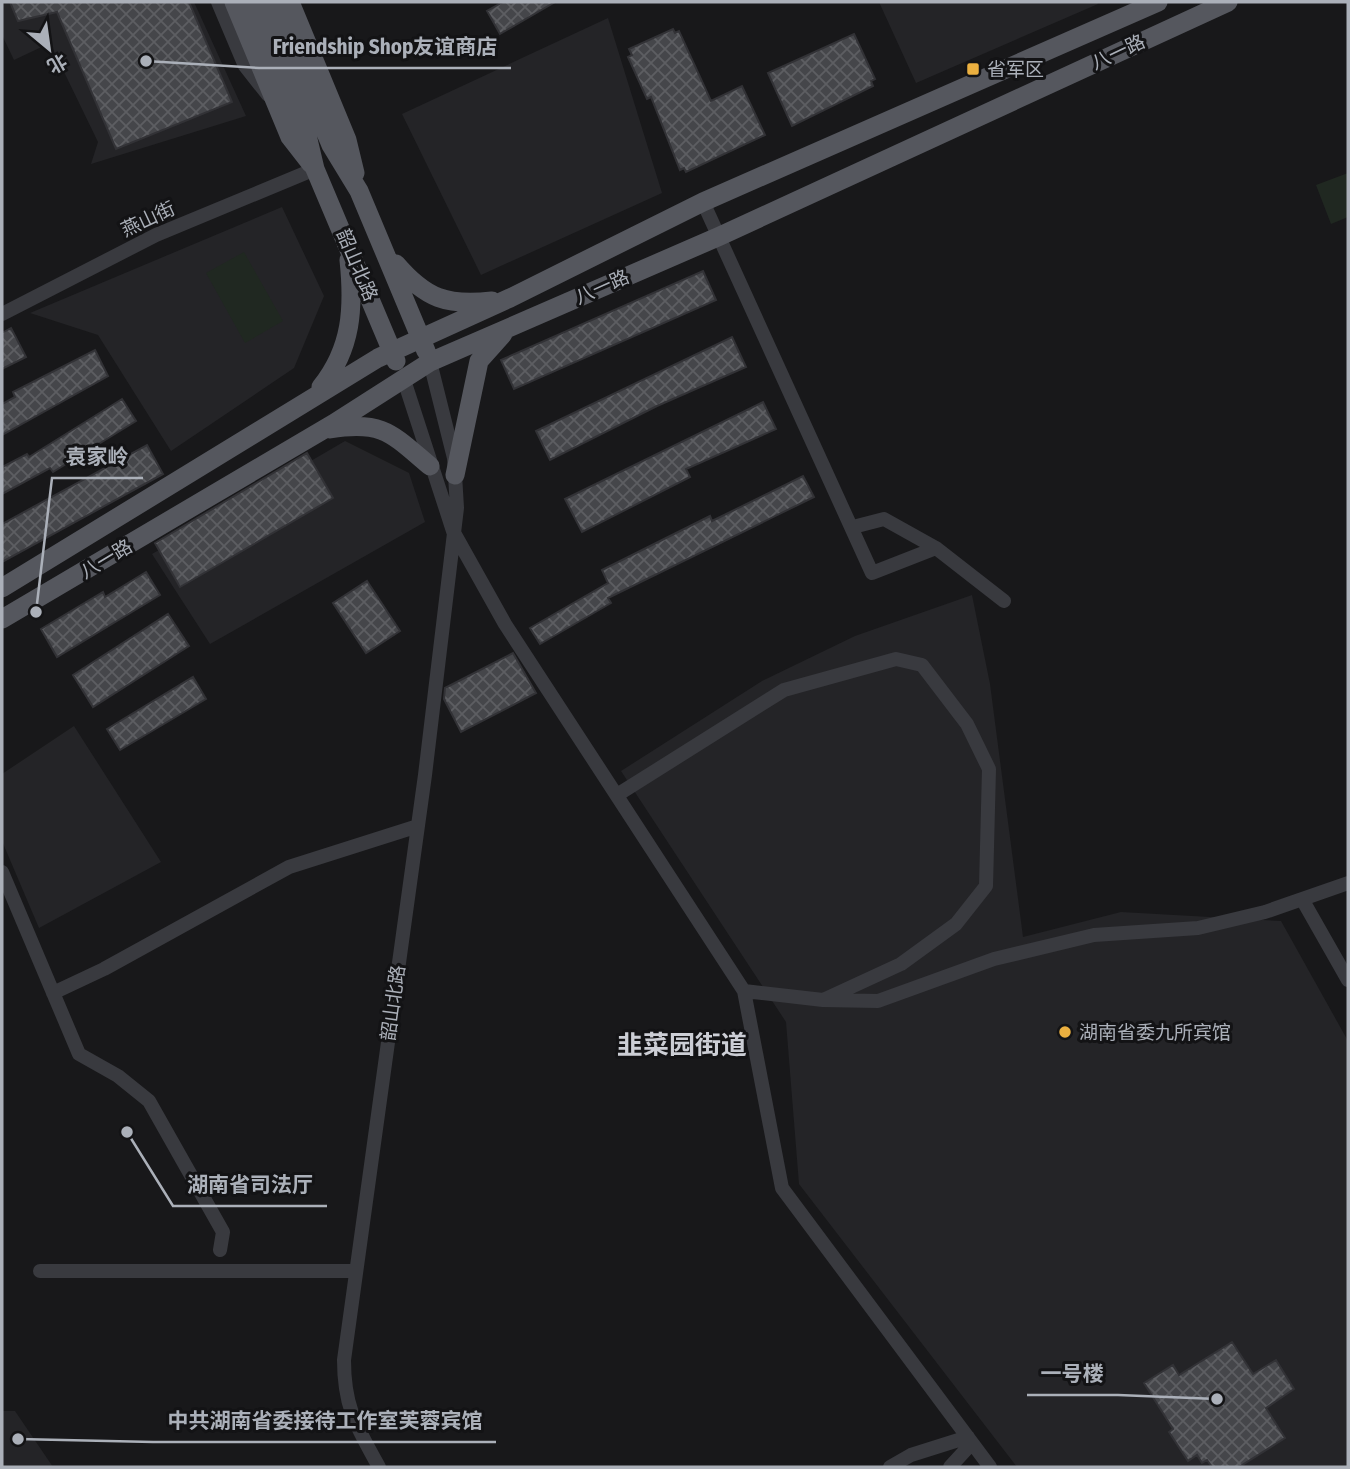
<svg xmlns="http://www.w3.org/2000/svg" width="1350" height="1469" font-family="'Fira Sans Condensed','Noto Sans SC',sans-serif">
	<defs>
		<pattern id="building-cross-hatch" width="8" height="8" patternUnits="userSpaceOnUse" patternTransform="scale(1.75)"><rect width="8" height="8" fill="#45464a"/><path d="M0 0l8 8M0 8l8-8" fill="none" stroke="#5d5e62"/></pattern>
	</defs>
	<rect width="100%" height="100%" fill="#18181a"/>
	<path fill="#242427" d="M2,2H194L246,116L91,164L98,142L50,43L14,60L2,35Z
		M879,2H1097L1098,4L916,83Z
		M608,18L662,193L481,275L402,114Z
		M282,207L324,296L294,368L171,451L98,335L30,313Z
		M345,441L409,473L425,522L210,644L152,554Z
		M972,595L990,684L1023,937L1121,912L1281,921L1348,1041V1467H1017L799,1184L786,1022L621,771L762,681L855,636Z
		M74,726L161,862L39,928L2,841V774Z
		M2,1411H15L53,1467H2Z"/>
	<path fill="#202821" d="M1348,173V217L1331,224L1316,185Z
		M244,252L283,321L245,343L206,273Z"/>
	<path fill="url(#building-cross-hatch)" stroke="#323236" stroke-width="2" d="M10,2H189L232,102L116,149L57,12L18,21Z
		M503,2H555L500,34L487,11Z
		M673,29L675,33L679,31L711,101L742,86L765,135L686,172L684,168L680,170L651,97L647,99L628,57L632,55L629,49Z
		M854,34L875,79L871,81L873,86L792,126L768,73Z
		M703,271L716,300L514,389L501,360Z
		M11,328L26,357L2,369V333Z
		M732,337L746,367L657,406L550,460L536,431Z
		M95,350L108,376L2,435V404L15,397L13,392Z
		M122,399L136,421L53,472L50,468L2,494V467L27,454L29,457Z
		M763,402L776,429L686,469L690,477L582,532L565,499Z
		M147,445L163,474L2,562V524Z
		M307,453L333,498L180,587L155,543Z
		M803,476L814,497L608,598L611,603L540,644L530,628L608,583L602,570L710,516L712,521Z
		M146,572L160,595L57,657L41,629L103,592L105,597Z
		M367,581L400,631L366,653L333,603Z
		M168,614L189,646L93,707L73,675Z
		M513,653L536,693L461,732L444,699L445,688Z
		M193,677L206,699L120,750L107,729Z
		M1232,1342L1253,1374L1276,1360L1294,1389L1266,1408L1285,1438L1239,1467H1212L1207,1460L1202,1463L1197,1455L1188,1461L1169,1432L1173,1429L1144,1383L1173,1365L1179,1375Z"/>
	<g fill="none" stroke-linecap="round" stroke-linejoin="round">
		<path stroke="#393a3f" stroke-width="14" d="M218,2L245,66L268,95
			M703,202L872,573L936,548
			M2,314L156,235L315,169
			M403,377L453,531L505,624L744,991L782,1188L990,1467
			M853,527L884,519L936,548L1004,601
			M617,795L784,690L896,659L922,665L967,724L989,769L986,886L956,924L901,964L823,1000
			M2,872L79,1054L118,1076L149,1101L223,1232L220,1250
			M1302,899L1348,980
			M744,991L823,1000L878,1001L994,959L1094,935L1198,928L1265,912L1348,883
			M53,993L104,969L289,867L418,826
			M40,1271H356
			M379,1467C357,1427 344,1408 344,1360L425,775L457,508L454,458L430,362
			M890,1467L911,1455L968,1437
			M950,1467L972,1443"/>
		<path stroke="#55575e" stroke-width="19" d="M234,2L290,137L311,164
			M252,2L306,131L315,169L396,361
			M271,2L331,145L359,191L426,351
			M290,2L347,140L355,173
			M396,264C426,299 447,306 492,301
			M321,387C352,348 354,308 349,260
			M330,429C383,420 392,434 430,466
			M455,475L479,361L503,334
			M2,588L378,358L510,298L703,202L1158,2
			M2,619L333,424L430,362L720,236L1228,2"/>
	</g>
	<g fill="#ebb040" stroke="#131315" stroke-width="2.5">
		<rect x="966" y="62" width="14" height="14" rx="3.5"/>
		<circle cx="1065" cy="1032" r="7"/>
	</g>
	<g text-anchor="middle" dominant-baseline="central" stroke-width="6" stroke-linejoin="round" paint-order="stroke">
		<g font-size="19" fill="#abb0b9" stroke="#131315">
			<text transform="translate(1118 52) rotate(-25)">八一路</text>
			<text transform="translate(148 219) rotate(-25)">燕山街</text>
			<text transform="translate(357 265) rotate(67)">韶山北路</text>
			<text transform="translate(602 287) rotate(-24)">八一路</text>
			<text transform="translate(106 559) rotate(-31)">八一路</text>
			<text transform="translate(393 1003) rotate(-82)">韶山北路</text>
		</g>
		<g font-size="19" fill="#abb0b9" stroke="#131315" text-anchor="start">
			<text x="987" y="69">省军区</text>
			<text x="1079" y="1032">湖南省委九所宾馆</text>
		</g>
		<g font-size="26" font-weight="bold" fill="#ccced5" stroke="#131315">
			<text x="682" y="1045">韭菜园街道</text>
		</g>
	</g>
	<path fill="none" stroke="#abb0b9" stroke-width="2.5" d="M146 61L259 68H511M36 612L52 478H143M127 1132L173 1206H327M1217 1399L1118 1395H1027M18 1439L153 1442H496"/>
	<g fill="#abb0b9" stroke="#131315" stroke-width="2.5">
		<circle cx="146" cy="61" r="7"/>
		<circle cx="36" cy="612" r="7"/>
		<circle cx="127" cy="1132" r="7"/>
		<circle cx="1217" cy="1399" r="7"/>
		<circle cx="18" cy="1439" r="7"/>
	</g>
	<g font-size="21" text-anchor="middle" font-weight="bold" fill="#abb0b9" stroke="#131315" stroke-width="6" stroke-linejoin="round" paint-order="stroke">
		<text x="385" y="54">Friendship Shop友谊商店</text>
		<text x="97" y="464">袁家岭</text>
		<text x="250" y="1192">湖南省司法厅</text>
		<text x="1072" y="1381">一号楼</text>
		<text x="325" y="1428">中共湖南省委接待工作室芙蓉宾馆</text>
	</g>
	<rect width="1350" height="1469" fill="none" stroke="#abb0b9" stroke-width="7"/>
	<g transform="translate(49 49) rotate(151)" stroke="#131315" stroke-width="5" paint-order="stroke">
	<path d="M0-5L12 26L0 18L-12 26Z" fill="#abb0b9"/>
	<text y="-10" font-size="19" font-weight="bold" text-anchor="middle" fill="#abb0b9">北</text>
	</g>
</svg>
